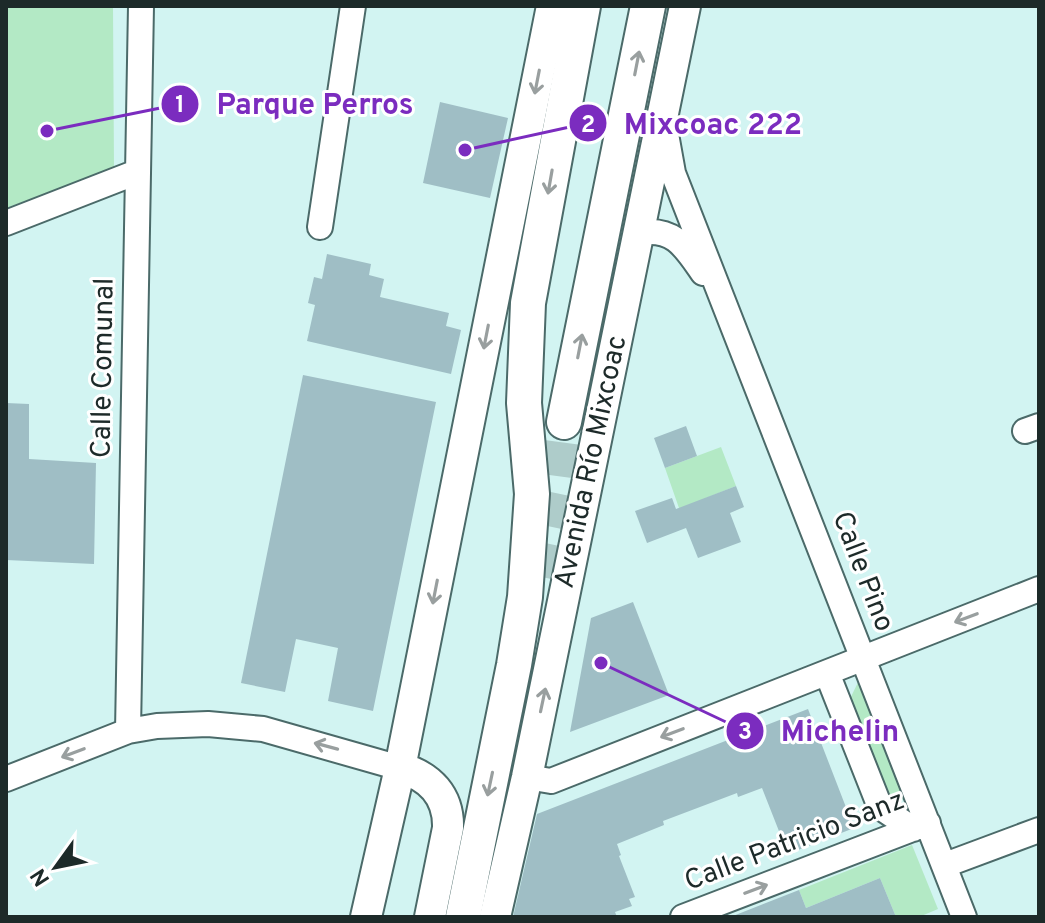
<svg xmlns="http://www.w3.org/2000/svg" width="1045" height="923" font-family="Overpass,sans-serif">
	<rect width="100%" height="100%" fill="#d2f4f2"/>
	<path fill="#b3e9c5" d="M6,6H113L114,169L6,208Z
		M721,447L736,486L706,498L686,528L665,468Z
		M864,670L913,795L885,807L846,707Z
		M912,845L938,909L919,917H896L880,878L806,908L799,890Z"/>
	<path fill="#9fbec5" d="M440,102L508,118L490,198L423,183Z
		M327,254L371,264L369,275L384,279L380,297L449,313L446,326L461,330L451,374L307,341L315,305L308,303L314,277L322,279Z
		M303,375L436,402L373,711L328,701L338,648L296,639L285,692L241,683Z
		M6,403L29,404V459L96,463L94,564L6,560Z
		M686,426L697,456L665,468L654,438Z
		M736,486L744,507L730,513L741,542L698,558L686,528L647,543L635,511L672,498L676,509Z
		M633,602L669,695L570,732L591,618Z
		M808,709L854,828L788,854L762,788L738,797L737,793L663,821L664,825L617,844L621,855L619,856L635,897L629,899L632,906L615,912L617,917H513L537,814Z
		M880,878L896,917H734L733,916L799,890L806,908Z"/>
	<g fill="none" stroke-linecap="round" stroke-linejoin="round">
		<path stroke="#aeccca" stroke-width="34" stroke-dasharray="34 17" stroke-linecap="butt" d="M537,576L555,490L564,422"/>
		<g stroke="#4b6a69" stroke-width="28">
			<path id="minor" d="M664,123L673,173L964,917
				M6,223L137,172
				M320,227L353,6
				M639,233C674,227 685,247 703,273
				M1025,431L1039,426
				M827,673L880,807L913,829
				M128,731L141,6
				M527,777L551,781L1039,589
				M6,779L128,731L157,726L208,724L263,729L400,768
				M945,865L1039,830
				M683,917L928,823"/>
		</g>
		<g stroke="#4b6a69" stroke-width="34">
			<path id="major" d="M400,768C430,776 449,796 448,828L430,917
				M366,917L400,768L552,6
				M495,917L527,777L685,6"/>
		</g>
		<g stroke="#4b6a69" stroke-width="38">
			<path id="highway" d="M564,422L648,6
				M463,917L514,665L525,597L532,494L524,403L528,303L583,6"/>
		</g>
		<use href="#minor" stroke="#fff" stroke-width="24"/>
		<use href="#major" stroke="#fff" stroke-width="30"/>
		<use href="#highway" stroke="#fff" stroke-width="34"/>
	</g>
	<defs><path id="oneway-shaft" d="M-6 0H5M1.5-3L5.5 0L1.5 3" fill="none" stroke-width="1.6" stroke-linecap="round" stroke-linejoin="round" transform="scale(2)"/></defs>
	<g stroke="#999f9f">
		<use href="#oneway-shaft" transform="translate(637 63) rotate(-79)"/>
		<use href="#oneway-shaft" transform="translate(537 82) rotate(101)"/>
		<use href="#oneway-shaft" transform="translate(550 182) rotate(100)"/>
		<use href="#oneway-shaft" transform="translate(486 337) rotate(101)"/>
		<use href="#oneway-shaft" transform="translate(580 346) rotate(-79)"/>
		<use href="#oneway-shaft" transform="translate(435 592) rotate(101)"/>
		<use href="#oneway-shaft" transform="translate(966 618) rotate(159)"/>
		<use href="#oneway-shaft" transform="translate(543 700) rotate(-78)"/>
		<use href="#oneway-shaft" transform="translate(672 733) rotate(159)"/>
		<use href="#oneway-shaft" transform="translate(326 746) rotate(-165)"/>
		<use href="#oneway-shaft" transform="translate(73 753) rotate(159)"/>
		<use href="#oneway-shaft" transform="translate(490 784) rotate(102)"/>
		<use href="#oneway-shaft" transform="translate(756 889) rotate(-21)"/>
	</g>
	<g text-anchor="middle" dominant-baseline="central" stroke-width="6" stroke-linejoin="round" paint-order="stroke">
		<g font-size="28" fill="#1d2a29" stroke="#fff">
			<text transform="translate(104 368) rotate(-89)">Calle Comunal</text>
			<text transform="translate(592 462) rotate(-78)">Avenida Río Mixcoac</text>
			<text transform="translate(862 572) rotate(69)">Calle Pino</text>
			<text transform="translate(795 842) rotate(-21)">Calle Patricio Sanz</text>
		</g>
	</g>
	<path fill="none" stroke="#7b2cbf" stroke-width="3" d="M47 131L180 104M465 150L588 123M601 663L745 731"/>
	<g fill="#7b2cbf" stroke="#fff" stroke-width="3">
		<circle cx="47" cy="131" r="8"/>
		<circle cx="465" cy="150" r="8"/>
		<circle cx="601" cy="663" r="8"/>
		<circle cx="180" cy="104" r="20"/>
		<circle cx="588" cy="123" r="20"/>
		<circle cx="745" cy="731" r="20"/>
	</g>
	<g font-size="24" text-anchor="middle" font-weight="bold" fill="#fff">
		<text x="180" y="112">1</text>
		<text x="588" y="132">2</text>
		<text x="745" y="739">3</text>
	</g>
	<g font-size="30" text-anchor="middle" font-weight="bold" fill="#7b2cbf" stroke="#fff" stroke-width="6" stroke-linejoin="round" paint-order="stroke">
		<text x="315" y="114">Parque Perros</text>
		<text x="713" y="134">Mixcoac 222</text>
		<text x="840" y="741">Michelin</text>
	</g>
	<rect width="1045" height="923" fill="none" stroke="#1d2a29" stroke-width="16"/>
	<g transform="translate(56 867) rotate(237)" stroke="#ffffff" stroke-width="6" paint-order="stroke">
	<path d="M0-6L14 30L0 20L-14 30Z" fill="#1d2a29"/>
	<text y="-12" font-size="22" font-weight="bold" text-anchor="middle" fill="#1d2a29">N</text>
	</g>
</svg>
